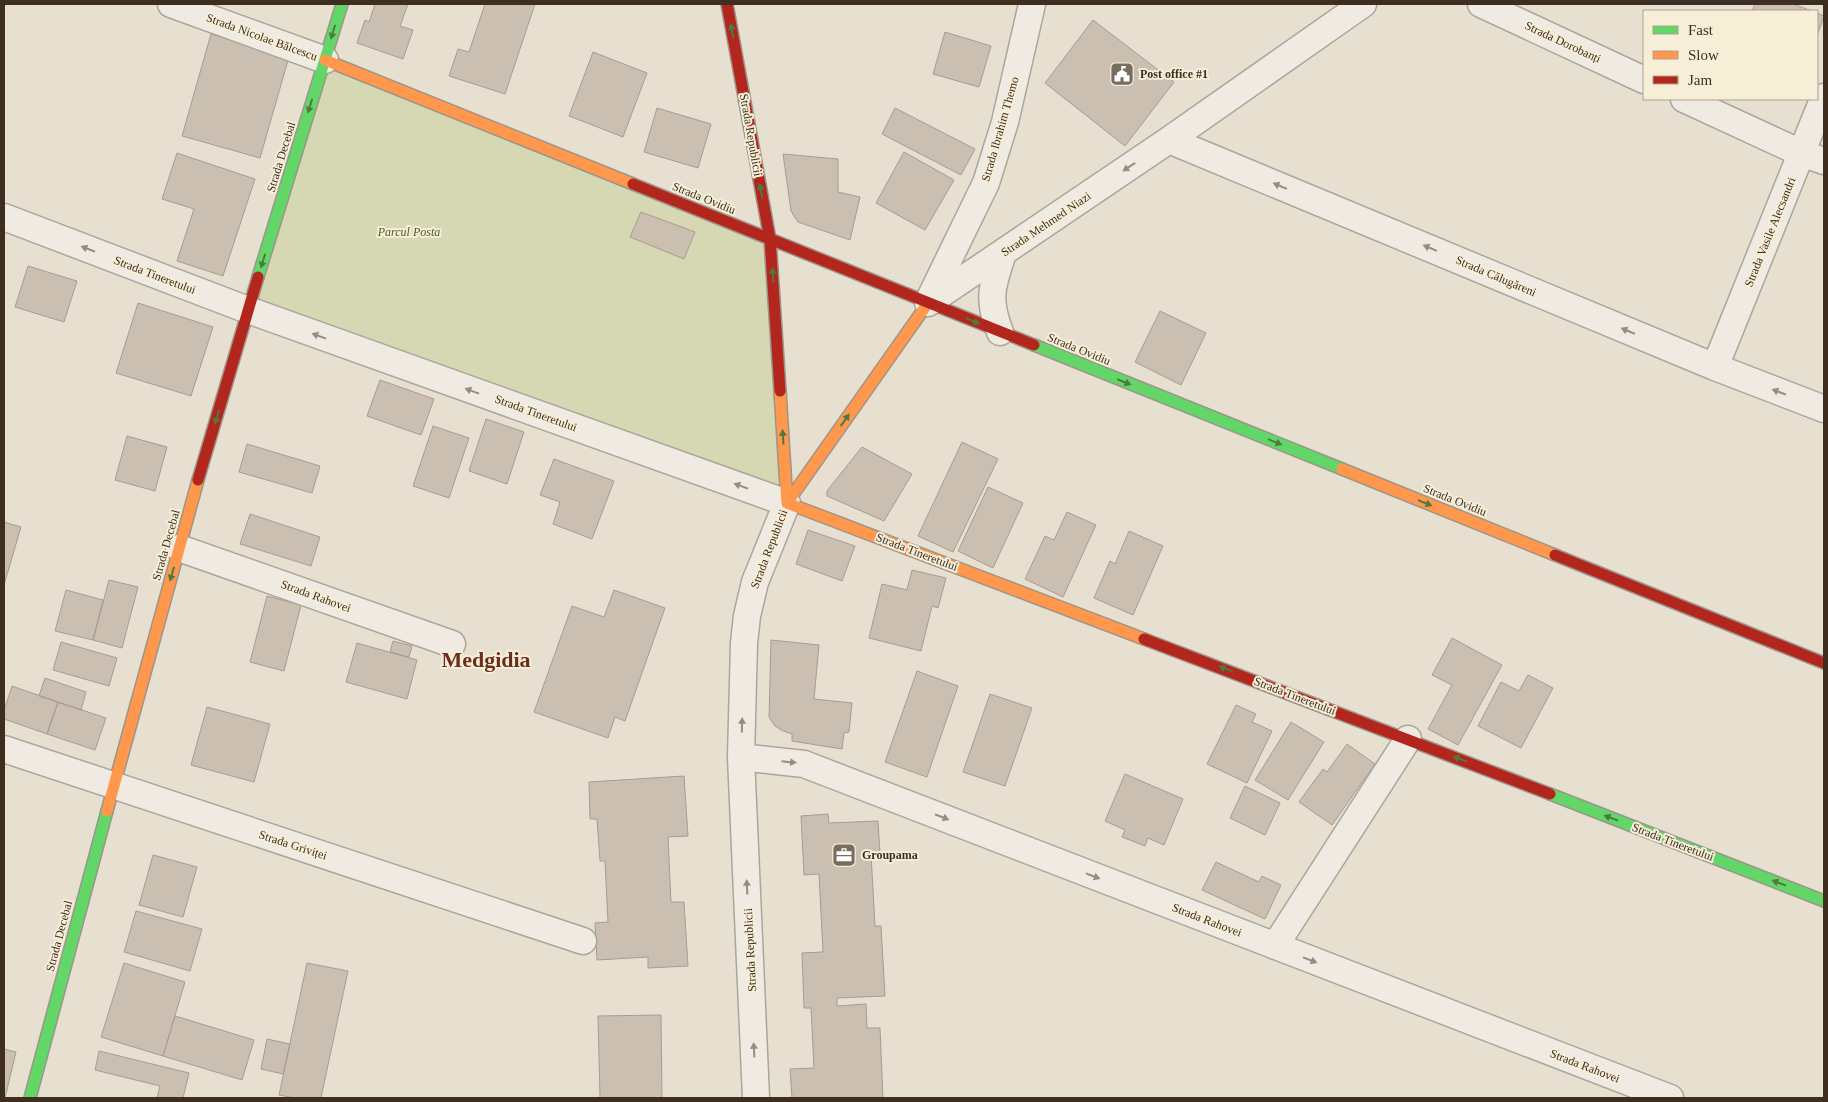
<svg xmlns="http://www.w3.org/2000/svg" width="1828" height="1102" font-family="Georgia,serif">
	<rect width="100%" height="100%" fill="#e7e0d1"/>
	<path fill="#d6d7b3" d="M325,60L770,239L787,503L248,310Z"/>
	<path fill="#cbbfb2" stroke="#a89c90" d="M375,4H408L400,26L413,30L403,59L357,43L365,20L369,22Z
		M485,4H535L505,94L449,76L458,49L469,52Z
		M1755,4H1793L1812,11H1752Z
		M1817,13L1824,16L1817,36Z
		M1093,20L1174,82L1125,146L1045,83Z
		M945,32L991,46L979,87L933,74Z
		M211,34L289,57L260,158L182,136Z
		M593,52L647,73L623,137L569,116Z
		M657,108L711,124L698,168L644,152Z
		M895,108L975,149L961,175L882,134Z
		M904,152L954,180L925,230L876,203Z
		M177,153L255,179L223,276L177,261L194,209L162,199Z
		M783,154L838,159V192L860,197L850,240L798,222L794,216L791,211Z
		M641,212L695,232L684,259L630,237Z
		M28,266L77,281L64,322L15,307Z
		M138,303L213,327L191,396L116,373Z
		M1160,311L1206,333L1181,385L1135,362Z
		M380,380L434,399L421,435L367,416Z
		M486,419L524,432L507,484L469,471Z
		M433,426L469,438L449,498L413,486Z
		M127,436L167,447L155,491L115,480Z
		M962,442L998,459L953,552L918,536Z
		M247,444L320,466L312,493L239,472Z
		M862,447L912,474L884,521L827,496V491Z
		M554,459L614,481L592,539L553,524L560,502L540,495Z
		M988,487L1023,503L993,568L958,551Z
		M1067,512L1096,525L1063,597L1025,579L1045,536L1054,540Z
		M250,514L320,537L311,566L240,544Z
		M4,522L21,527L4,585Z
		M808,530L855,546L842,581L796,564Z
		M1129,531L1163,546L1133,615L1094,598L1110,561L1115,564Z
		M912,570L946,578L938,608L932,606L921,651L869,638L882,584L907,590Z
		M109,580L138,587L122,648L93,640Z
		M66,590L103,600L93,640L55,631Z
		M614,590L665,608L625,721L615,717L608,738L534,712L572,606L604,617Z
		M267,596L301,605L284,671L250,662Z
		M1452,638L1502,665L1458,745L1428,729L1452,685L1432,675Z
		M771,640L819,645L814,699L852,703L849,732L844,733L842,749L792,741V734L783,731L775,726L769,717Z
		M393,641L412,646L409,657L390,652Z
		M61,642L117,658L109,686L53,670Z
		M357,643L417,660L407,699L346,682Z
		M917,671L958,686L927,777L885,762Z
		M1528,675L1553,688L1521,748L1478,726L1501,682L1519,691Z
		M45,678L86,692L81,710L39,696Z
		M12,686L58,702L47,734L4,719V711Z
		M990,694L1032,708L1005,786L963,772Z
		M58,702L106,718L95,750L47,734Z
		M1236,705L1256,714L1252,722L1272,731L1247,783L1207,764Z
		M207,707L270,724L254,782L191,765Z
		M1291,722L1324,742L1288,800L1255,780Z
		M1347,744L1375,764L1332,825L1299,802L1323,769L1327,772Z
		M1125,774L1183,799L1164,845L1148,838L1145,846L1122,837L1125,830L1105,821Z
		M684,776L688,836L668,837L671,902H684L688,966L648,968V957L597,960L595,923L608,922L605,861H600L597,819H590L589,782Z
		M1245,786L1280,803L1265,835L1230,818Z
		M828,814L829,823L878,821L880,854H871L875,926H881L885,996L837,998V1006L866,1004L867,1028H880L883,1098H792L790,1069L814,1068L811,1008H804L802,953L823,952L819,874L804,875L801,816Z
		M153,855L197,867L183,917L139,905Z
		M1216,862L1259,882L1262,876L1281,885L1265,919L1202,890Z
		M136,911L202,929L190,971L124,952Z
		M124,963L185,982L163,1056L101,1037Z
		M307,963L348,971L321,1098H295L279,1095Z
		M661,1015L662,1098H600L598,1016Z
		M175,1016L254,1040L242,1080L163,1056Z
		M267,1039L290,1044L283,1074L261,1069Z
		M4,1049L16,1052L5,1098H4Z
		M99,1051L189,1073L183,1098H157L160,1086L95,1070Z"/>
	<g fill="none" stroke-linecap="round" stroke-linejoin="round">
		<g stroke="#ada599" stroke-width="29">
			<path id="street" d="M171,4L325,60
				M1481,4L1644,80
				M1684,99L1801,153L1824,161
				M1169,140L1715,367L1824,409
				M4,217L248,310L787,503L755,582L747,616L744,643L741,757L756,1098
				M928,302L986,183L1005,122L1032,4
				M928,303L1169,140L1363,4
				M1000,332C987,299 992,286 1003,253
				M1715,367L1824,97
				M179,548L452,644
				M4,749L583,941
				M741,757L804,764L1670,1098
				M1275,946L1408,739"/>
		</g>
		<g stroke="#9c958a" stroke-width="14">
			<path id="fast" d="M258,277L342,4
				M1034,345L1342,469
				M1550,794L1824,901
				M30,1098L107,811"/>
		</g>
		<g stroke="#9c958a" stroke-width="14">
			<path id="slow" d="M325,60L633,184
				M780,391L787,503
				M1342,469L1555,555
				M787,503L1144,639
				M787,503L928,303
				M107,811L198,480"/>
		</g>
		<g stroke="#9c958a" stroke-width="14">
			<path id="jam" d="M727,4L770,239L780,391
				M633,184L1034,345
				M198,480L258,277
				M1555,555L1824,663
				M1144,639L1550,794"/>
		</g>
		<use href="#street" stroke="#efebe3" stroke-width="26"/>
		<use href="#fast" stroke="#63d668" stroke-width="11"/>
		<use href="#slow" stroke="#ff974d" stroke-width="11"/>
		<use href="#jam" stroke="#b3261e" stroke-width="11"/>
	</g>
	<defs><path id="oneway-solid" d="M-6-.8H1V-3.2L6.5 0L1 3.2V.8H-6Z" transform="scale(1.25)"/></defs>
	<g fill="#4e7a40">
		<use href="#oneway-solid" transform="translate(732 31) rotate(-100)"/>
		<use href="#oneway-solid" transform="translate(333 32) rotate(107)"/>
		<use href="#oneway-solid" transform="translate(310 106) rotate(107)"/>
		<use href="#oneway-solid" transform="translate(761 191) rotate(-101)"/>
		<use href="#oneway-solid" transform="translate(263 261) rotate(107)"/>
		<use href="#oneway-solid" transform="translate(773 275) rotate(-94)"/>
		<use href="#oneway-solid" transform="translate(973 321) rotate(22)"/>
		<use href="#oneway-solid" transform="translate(1124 382) rotate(22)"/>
		<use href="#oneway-solid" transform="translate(217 417) rotate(106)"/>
		<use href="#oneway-solid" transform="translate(845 420) rotate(-55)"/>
		<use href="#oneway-solid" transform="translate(783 437) rotate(-94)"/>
		<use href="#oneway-solid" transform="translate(1275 442) rotate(22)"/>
		<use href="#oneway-solid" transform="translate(1425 503) rotate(22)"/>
		<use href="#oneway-solid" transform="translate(172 574) rotate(106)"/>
		<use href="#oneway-solid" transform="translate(1226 669) rotate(-159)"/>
		<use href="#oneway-solid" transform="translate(1460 759) rotate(-159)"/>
		<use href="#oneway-solid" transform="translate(1611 818) rotate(-159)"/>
		<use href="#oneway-solid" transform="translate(1779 883) rotate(-159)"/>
	</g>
	<g fill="#968c82">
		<use href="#oneway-solid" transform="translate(1129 167) rotate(146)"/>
		<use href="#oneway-solid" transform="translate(1280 186) rotate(-157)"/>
		<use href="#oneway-solid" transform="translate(1430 248) rotate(-157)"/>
		<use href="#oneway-solid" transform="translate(88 249) rotate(-159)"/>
		<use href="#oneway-solid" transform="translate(1628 331) rotate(-157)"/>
		<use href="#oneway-solid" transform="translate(319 336) rotate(-160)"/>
		<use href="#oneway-solid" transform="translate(472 391) rotate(-160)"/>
		<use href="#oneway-solid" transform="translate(1779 392) rotate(-159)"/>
		<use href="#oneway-solid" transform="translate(741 486) rotate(-160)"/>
		<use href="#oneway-solid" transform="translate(742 725) rotate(-89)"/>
		<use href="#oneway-solid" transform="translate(789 762) rotate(6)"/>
		<use href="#oneway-solid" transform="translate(942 817) rotate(21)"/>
		<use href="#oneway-solid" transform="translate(1093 876) rotate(21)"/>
		<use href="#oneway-solid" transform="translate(747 887) rotate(-93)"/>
		<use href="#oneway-solid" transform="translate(1310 960) rotate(21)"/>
		<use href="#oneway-solid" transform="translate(754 1050) rotate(-93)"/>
	</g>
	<defs>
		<g id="civic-square" transform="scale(1.25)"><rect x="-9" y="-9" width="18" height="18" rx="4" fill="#786c5e" stroke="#f7eed8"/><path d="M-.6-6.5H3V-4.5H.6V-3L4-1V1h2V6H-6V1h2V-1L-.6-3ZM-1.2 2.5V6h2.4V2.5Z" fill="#fff"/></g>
		<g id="office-square" transform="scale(1.25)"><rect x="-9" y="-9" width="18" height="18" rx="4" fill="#786c5e" stroke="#f7eed8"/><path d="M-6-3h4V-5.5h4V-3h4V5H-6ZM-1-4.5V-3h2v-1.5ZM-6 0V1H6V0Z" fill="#fff"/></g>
	</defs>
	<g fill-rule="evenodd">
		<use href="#civic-square" x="1122" y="74"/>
		<use href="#office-square" x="844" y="855"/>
	</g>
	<g text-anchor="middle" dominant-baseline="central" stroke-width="4" stroke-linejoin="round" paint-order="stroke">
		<g font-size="12" fill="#3d2e20" stroke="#f7eed8">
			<text transform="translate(262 37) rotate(20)">Strada Nicolae Bălcescu</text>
			<text transform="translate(1563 42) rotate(25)">Strada Dorobanți</text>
			<text transform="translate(1000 129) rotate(-74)">Strada Ibrahim Themo</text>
			<text transform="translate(751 135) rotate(80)">Strada Republicii</text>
			<text transform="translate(281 157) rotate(-73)">Strada Decebal</text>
			<text transform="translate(704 198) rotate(22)">Strada Ovidiu</text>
			<text transform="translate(1046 224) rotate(-34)">Strada Mehmed Niazi</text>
			<text transform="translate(1770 232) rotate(-68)">Strada Vasile Alecsandri</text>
			<text transform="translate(155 275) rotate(21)">Strada Tineretului</text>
			<text transform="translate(1496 276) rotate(23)">Strada Călugăreni</text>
			<text transform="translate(1079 349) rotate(22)">Strada Ovidiu</text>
			<text transform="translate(536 413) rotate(20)">Strada Tineretului</text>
			<text transform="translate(1455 500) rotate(22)">Strada Ovidiu</text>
			<text transform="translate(166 545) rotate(-74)">Strada Decebal</text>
			<text transform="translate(769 549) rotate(-69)">Strada Republicii</text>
			<text transform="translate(917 552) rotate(21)">Strada Tineretului</text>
			<text transform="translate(316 596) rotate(20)">Strada Rahovei</text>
			<text transform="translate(1295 696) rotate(21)">Strada Tineretului</text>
			<text transform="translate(1673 842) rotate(21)">Strada Tineretului</text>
			<text transform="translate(293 845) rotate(18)">Strada Griviței</text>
			<text transform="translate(1207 920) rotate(21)">Strada Rahovei</text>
			<text transform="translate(59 936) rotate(-75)">Strada Decebal</text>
			<text transform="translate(750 950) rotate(-93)">Strada Republicii</text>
			<text transform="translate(1585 1066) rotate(21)">Strada Rahovei</text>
		</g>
		<g font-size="12" font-weight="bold" fill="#3d2e20" stroke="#f7eed8" text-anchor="start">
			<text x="1140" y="74">Post office #1</text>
			<text x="862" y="855">Groupama</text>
		</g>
		<g font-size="12" font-style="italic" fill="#4d5a26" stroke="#f7eed8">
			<text x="409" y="232">Parcul Posta</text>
		</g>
		<g font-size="22" font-weight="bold" fill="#6b2e1e" stroke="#f7eed8">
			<text x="486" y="659">Medgidia</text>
		</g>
	</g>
	<rect width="1828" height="1102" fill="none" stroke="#3d2e20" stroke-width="10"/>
	<rect x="1643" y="10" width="175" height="90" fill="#f7eed8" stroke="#ada18e"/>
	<rect x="1653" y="26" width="25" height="8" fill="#63d668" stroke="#ada18e"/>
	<text x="1688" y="35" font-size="15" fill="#3d2e20">Fast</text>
	<rect x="1653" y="51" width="25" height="8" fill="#ff974d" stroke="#ada18e"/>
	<text x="1688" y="60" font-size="15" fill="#3d2e20">Slow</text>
	<rect x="1653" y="76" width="25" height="8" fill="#b3261e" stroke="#ada18e"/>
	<text x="1688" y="85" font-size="15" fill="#3d2e20">Jam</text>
</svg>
